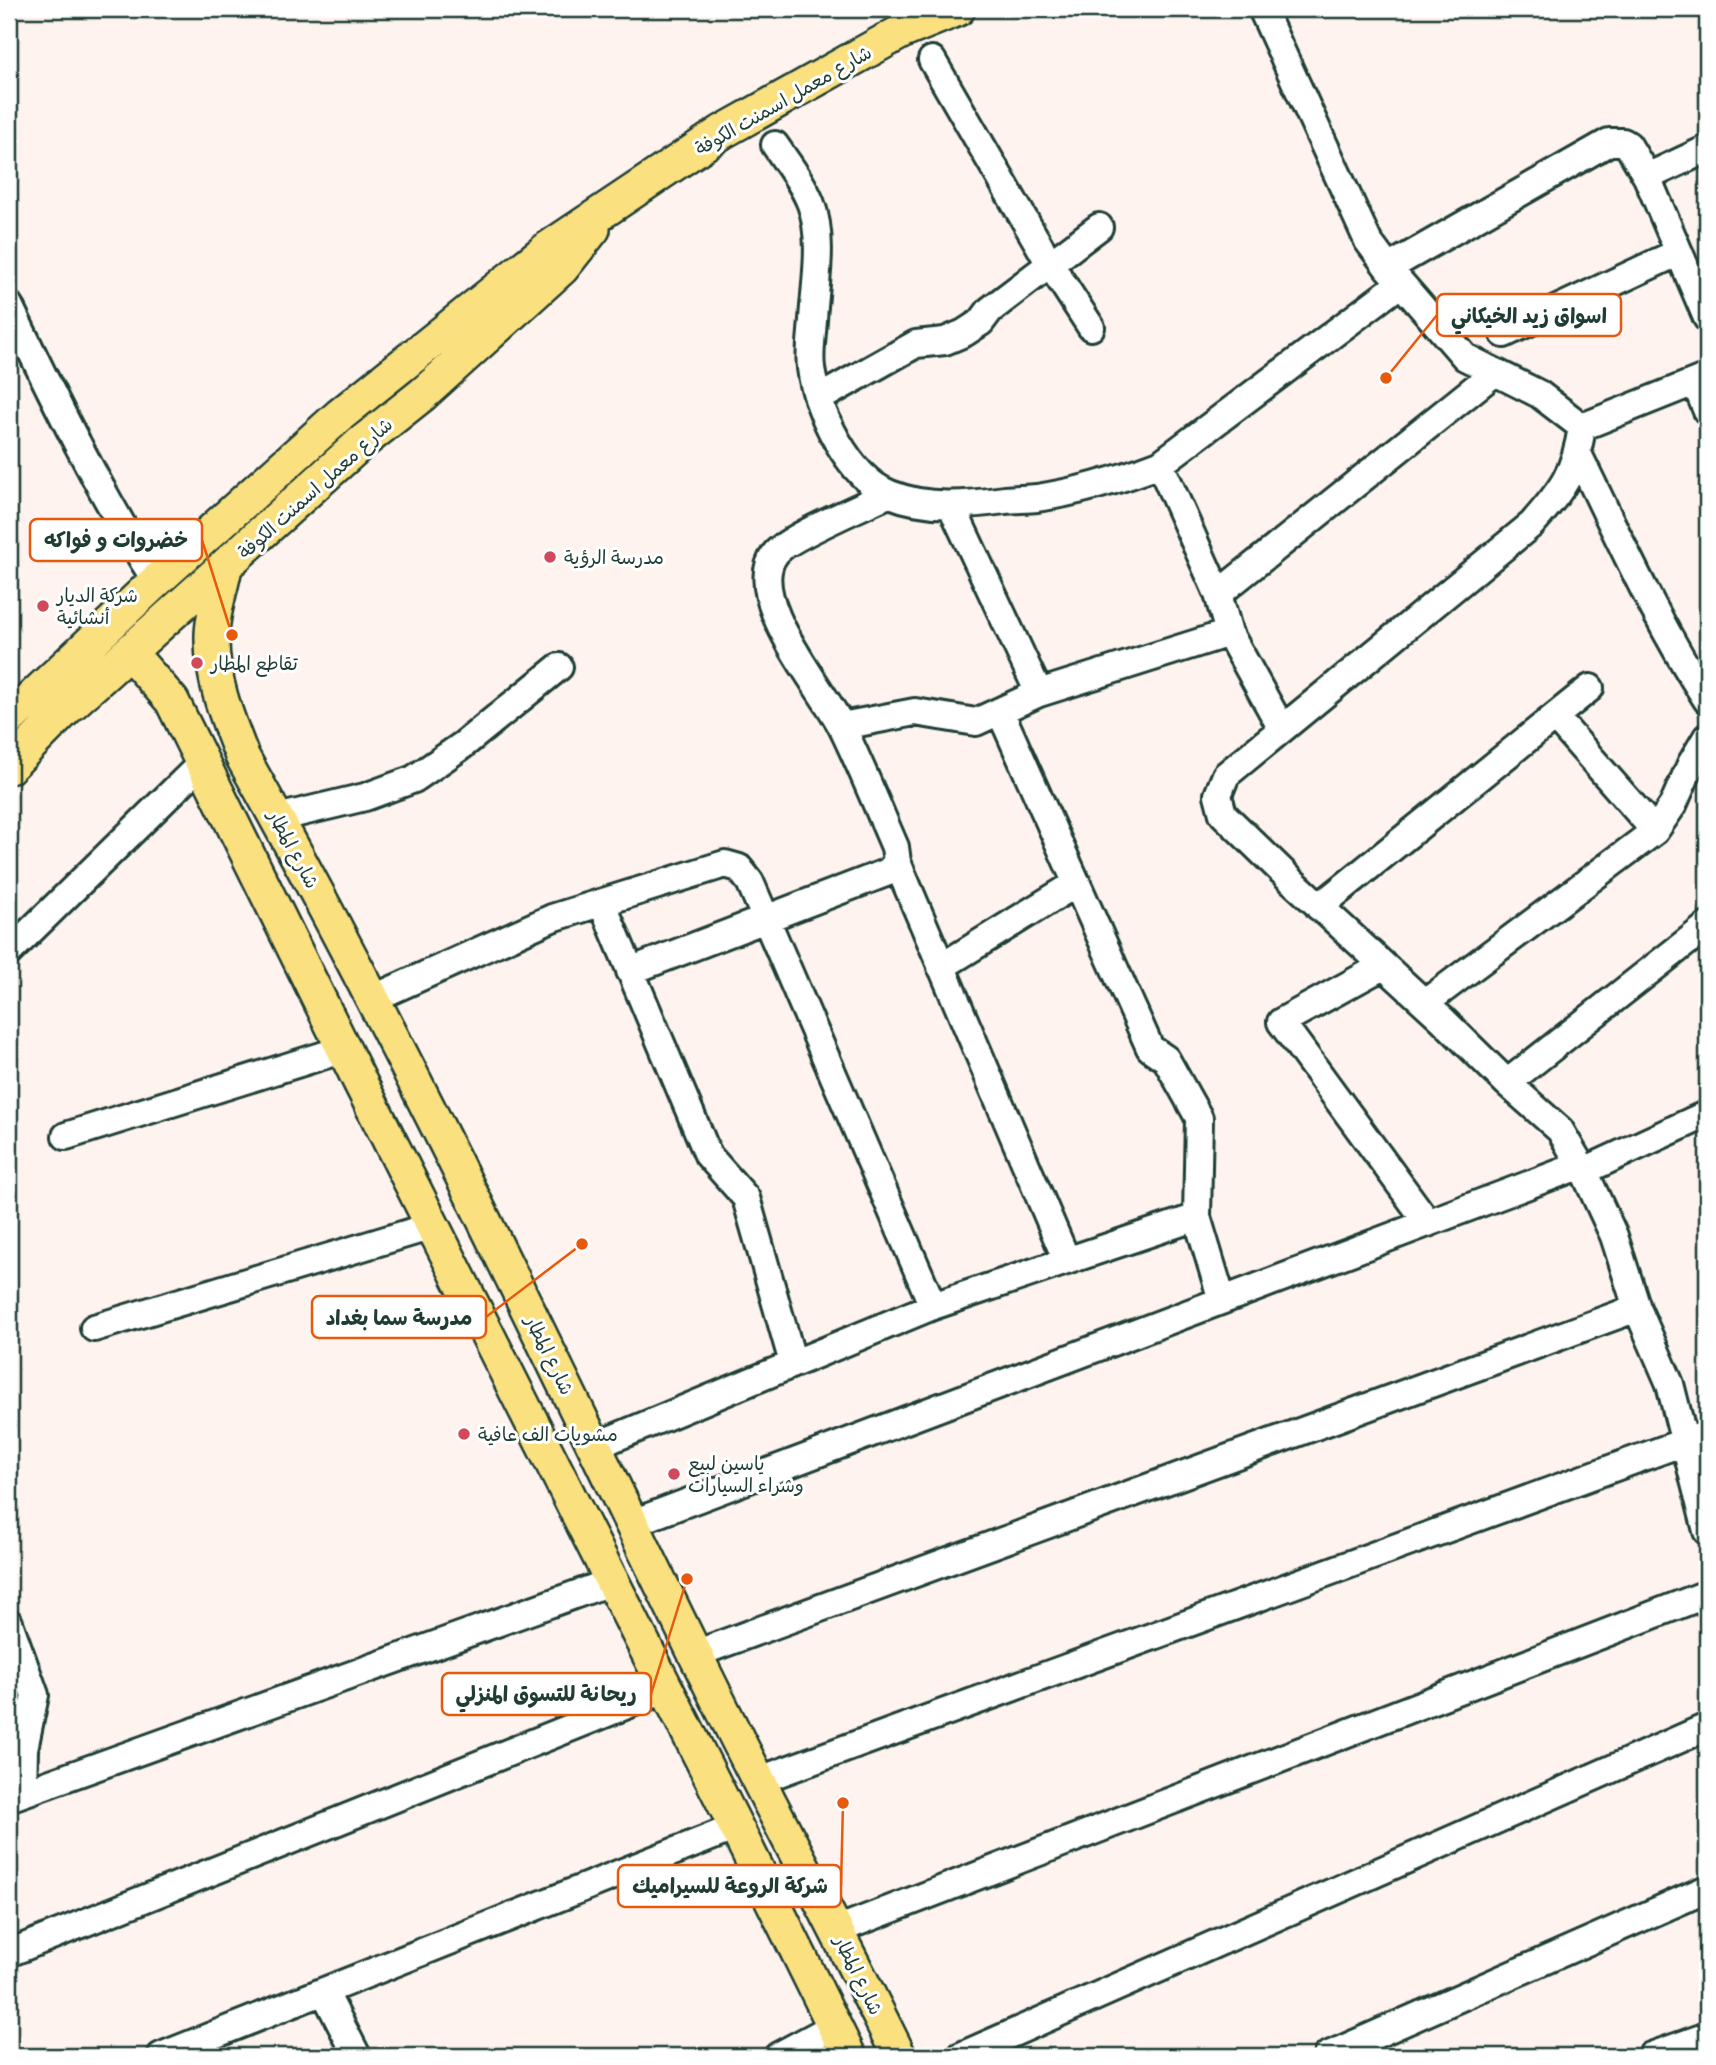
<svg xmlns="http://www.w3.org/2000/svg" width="1716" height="2065" font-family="Delius,'Playpen Sans Arabic',sans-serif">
	<rect width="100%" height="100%" fill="#fef3ee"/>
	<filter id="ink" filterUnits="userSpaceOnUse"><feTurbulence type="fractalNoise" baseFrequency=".0143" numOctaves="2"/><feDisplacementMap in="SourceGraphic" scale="14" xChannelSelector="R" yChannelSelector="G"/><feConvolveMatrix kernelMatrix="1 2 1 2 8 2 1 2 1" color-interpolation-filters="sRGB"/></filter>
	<g filter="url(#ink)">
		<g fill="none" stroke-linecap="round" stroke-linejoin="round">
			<g stroke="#1f3d34" stroke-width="32">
				<path id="minor" d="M1262,9L1368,241L1388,268L1465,357L1539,394L1582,427
					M932,60L1050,264L1091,327
					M775,145C788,164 803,183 811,204C824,239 815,284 813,320C812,336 809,353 811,368C816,410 849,478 890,494C927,509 967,505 1005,500C1016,499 1027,499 1037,498C1078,492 1121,479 1160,464L1401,283
					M1647,177L1707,149
					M1388,268L1609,142H1623L1628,145L1647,177L1707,318
					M9,305C54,399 99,492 156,581
					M1504,334L1679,252
					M1695,382L1707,411
					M818,399L916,344L945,341L964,333L981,322L990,310L1003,300L1099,227
					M1582,427C1575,473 1563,489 1532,524L1226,775L1218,795L1223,814L1292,881L1442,1019L1507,1083L1560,1130L1584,1171L1614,1236L1637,1308L1670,1384L1707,1531
					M1582,427L1707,377
					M1577,452C1618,535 1656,622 1707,700
					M1160,464L1218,594L1229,633L1282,729
					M888,494C867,504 785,539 775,554C742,597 825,691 843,729C862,768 878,808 895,847L897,862L1067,1261
					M951,505L1039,693
					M1218,594L1494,373
					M1000,711L1150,1048L1166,1059L1199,1118L1197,1217L1222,1300
					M1555,717L1655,831
					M842,726L915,712L976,722L1039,693L1229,633
					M277,818L365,797L414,779L463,745L559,667
					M602,903L708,1155L746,1198L793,1363
					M1319,907L1590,688
					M9,952L203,762
					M1383,966L1281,1022L1428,1223
					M941,967L1077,883
					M630,971L888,872L897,862
					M374,998L552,918L725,864L739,868L750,882L933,1306
					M1425,1003L1655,831L1673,805L1691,764L1707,737
					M1507,1083L1707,926
					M66,1136L344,1049
					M1584,1171L1707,1114
					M94,1328L432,1226
					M595,1446L933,1306L1197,1217
					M633,1523L1581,1165
					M9,1623L35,1695L24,1749L23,1792
					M695,1654L1637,1308
					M757,1781L1684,1442L1707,1435
					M9,1798L613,1581
					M837,1930L1707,1594
					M9,1953L667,1689
					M324,1991L357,2056
					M161,2056L736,1827
					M778,2056L834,2026
					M961,2056L1707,1727
					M1327,2056L1707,1889
					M1651,2056L1707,2036"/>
			</g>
			<g stroke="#1f3d34" stroke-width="38">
				<path id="major" d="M225,567C221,589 212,614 212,636C211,678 227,718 242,756C407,1050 549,1355 697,1658C762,1792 834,1922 899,2056
					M130,653L172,701L360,1082L736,1827L849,2056
					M9,719L156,581L340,415L547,249L722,132L901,32L958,9
					M9,767L66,709L360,444L423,394L562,268L593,229"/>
			</g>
			<use href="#minor" stroke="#fff" stroke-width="26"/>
			<use href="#major" stroke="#fbe080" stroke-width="33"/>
		</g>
	</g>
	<g fill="#d1495b" stroke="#fff" stroke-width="2.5">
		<circle cx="550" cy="557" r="7"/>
		<circle cx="43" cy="606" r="7"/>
		<circle cx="197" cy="663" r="7"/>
		<circle cx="464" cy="1434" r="7"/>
		<circle cx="674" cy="1474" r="7"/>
	</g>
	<g text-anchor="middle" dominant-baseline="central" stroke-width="6" stroke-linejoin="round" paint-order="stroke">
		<g font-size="19" fill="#1f3d34" stroke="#fff">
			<text transform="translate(783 100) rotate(-30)">شارع معمل اسمنت الكوفة</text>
			<text transform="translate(315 488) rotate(-42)">شارع معمل اسمنت الكوفة</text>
			<text transform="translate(294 849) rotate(62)">شارع المطار</text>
			<text transform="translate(550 1355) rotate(64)">شارع المطار</text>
			<text transform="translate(859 1975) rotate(64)">شارع المطار</text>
		</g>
		<g font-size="19" fill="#1f3d34" stroke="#fff" text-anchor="start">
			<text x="564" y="557">مدرسة الرؤية</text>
			<text x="57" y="595">شركة الديار<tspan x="57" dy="22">أنشائية</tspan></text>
			<text x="211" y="663">تقاطع المطار</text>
			<text x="478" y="1434">مشويات الف عافية</text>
			<text x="688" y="1463">ياسين لبيع<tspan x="688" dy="22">وشراء السيارات</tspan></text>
		</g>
	</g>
	<path fill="none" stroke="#e8590c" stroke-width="2.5" d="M1386 378L1437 315M232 635L202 540M582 1244L486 1317M687 1579L651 1694M843 1803L841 1886"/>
	<g fill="#e8590c" stroke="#fff" stroke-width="2.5">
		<circle cx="1386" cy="378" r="7"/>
		<circle cx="232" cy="635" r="7"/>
		<circle cx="582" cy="1244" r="7"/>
		<circle cx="687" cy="1579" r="7"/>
		<circle cx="843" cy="1803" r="7"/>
	</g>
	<g fill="#fff" stroke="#e8590c" stroke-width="2.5">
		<rect x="1437" y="294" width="184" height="42" rx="7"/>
		<rect x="30" y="519" width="172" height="42" rx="7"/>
		<rect x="312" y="1296" width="174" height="42" rx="7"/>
		<rect x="442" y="1673" width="209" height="42" rx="7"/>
		<rect x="618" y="1865" width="223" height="42" rx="7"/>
	</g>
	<g font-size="21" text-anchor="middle" font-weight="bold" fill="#1f3d34">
		<text x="1529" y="323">اسواق زيد الخيكاني</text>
		<text x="116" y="547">خضروات و فواكه</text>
		<text x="399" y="1325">مدرسة سما بغداد</text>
		<text x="546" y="1701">ريحانة للتسوق المنزلي</text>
		<text x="730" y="1893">شركة الروعة للسيراميك</text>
	</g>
	<rect width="1716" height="2065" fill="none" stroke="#fff" stroke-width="35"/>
	<rect x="18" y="18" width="1681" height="2030" fill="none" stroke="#1f3d34" stroke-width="2.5" filter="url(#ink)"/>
</svg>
